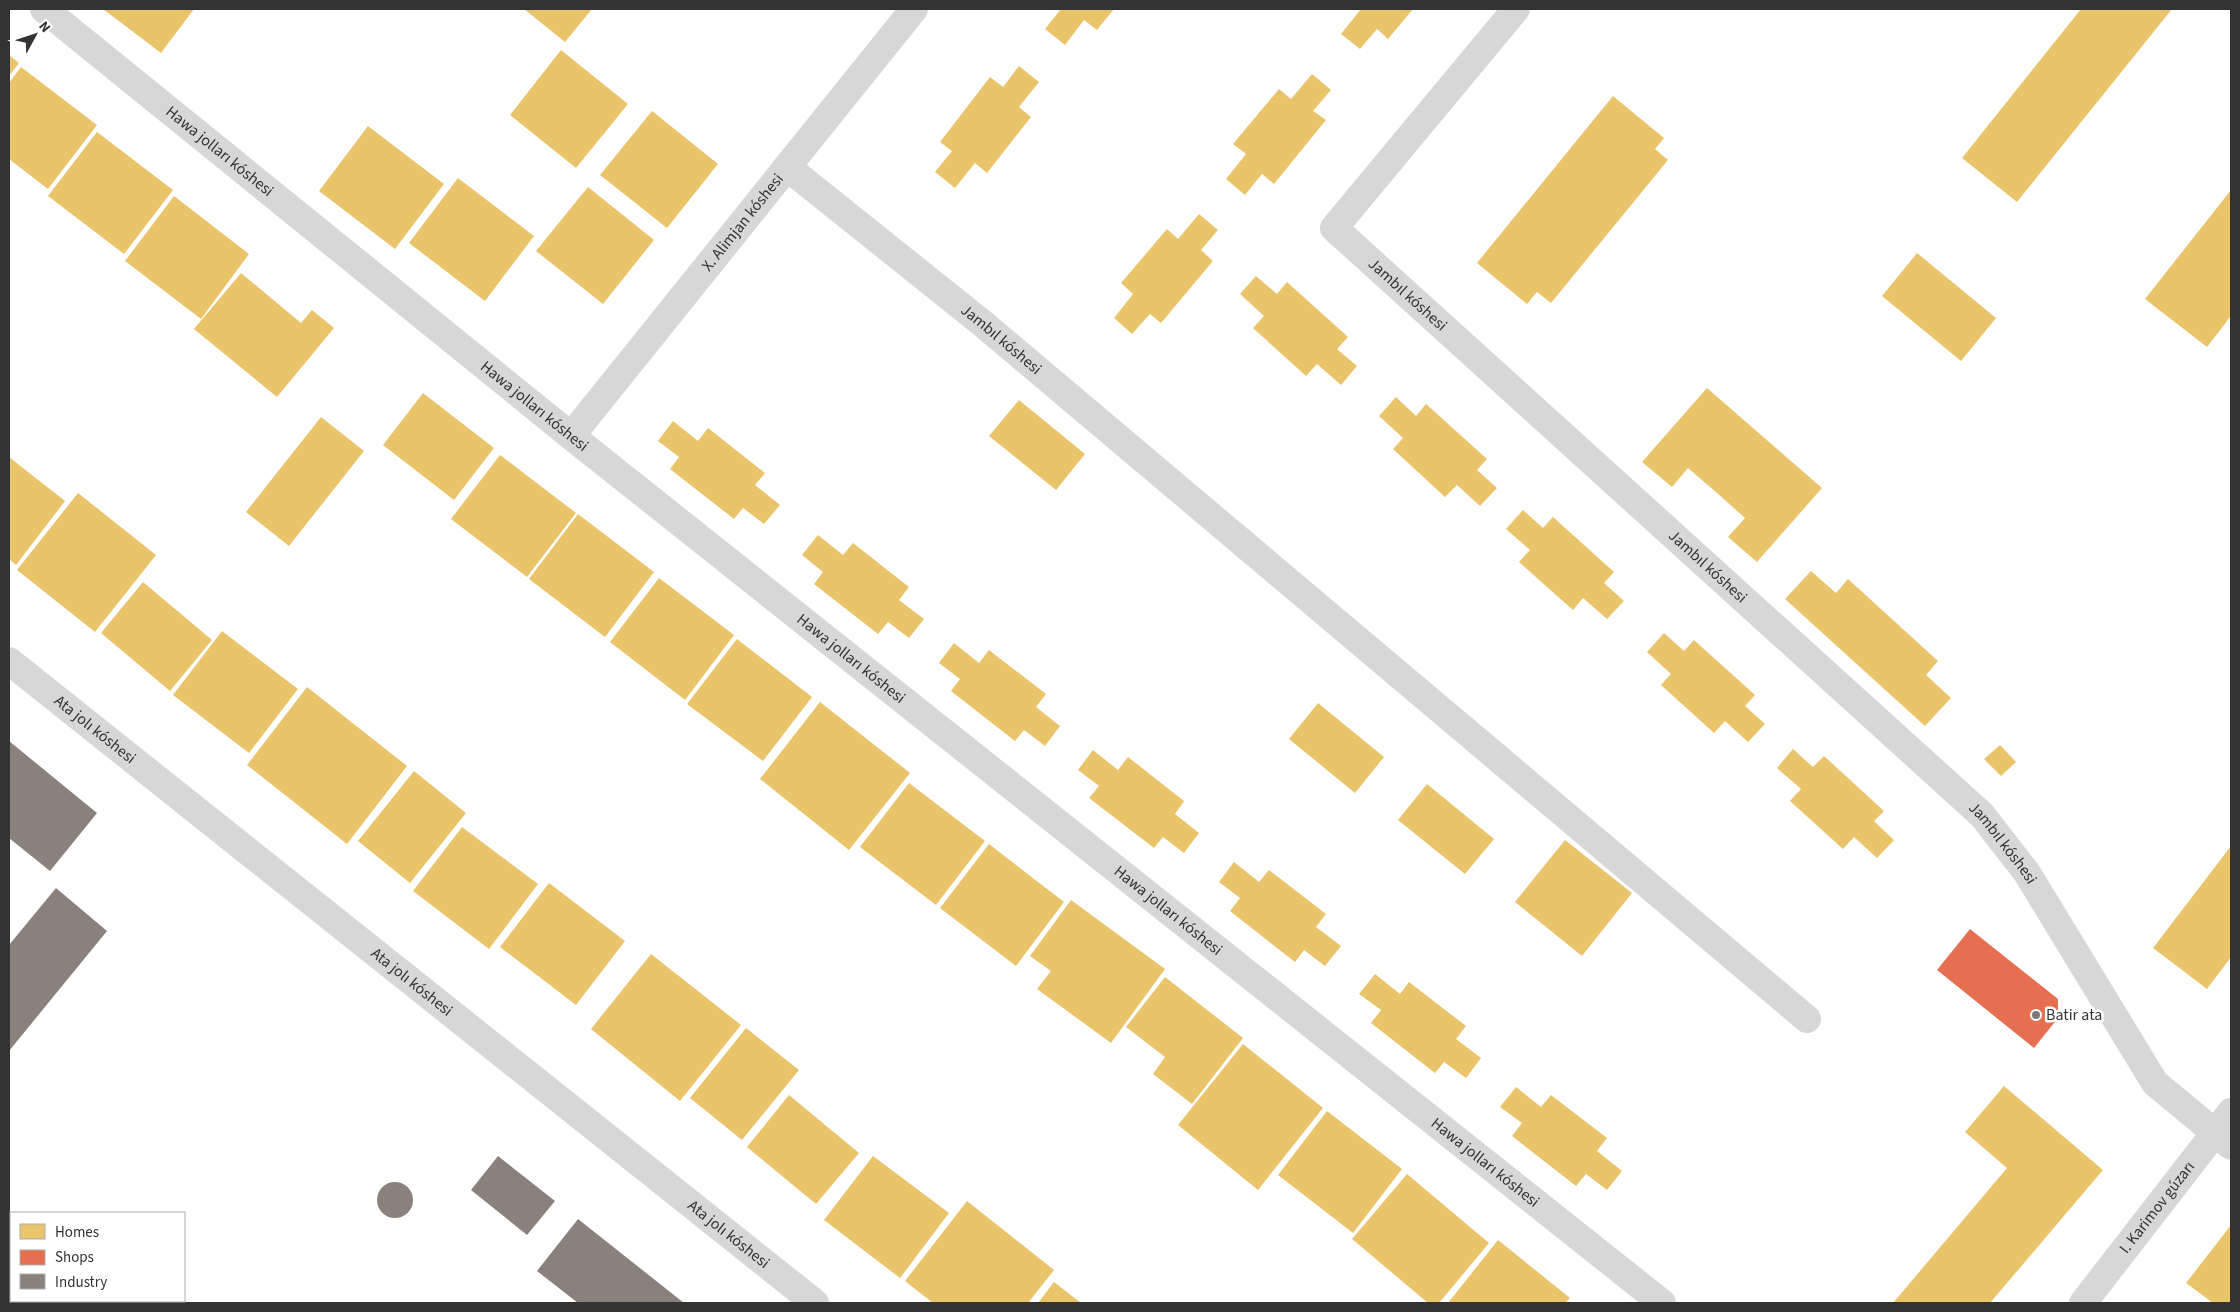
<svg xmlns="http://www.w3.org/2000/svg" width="2240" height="1312" font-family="'Source Sans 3',sans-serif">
	<rect width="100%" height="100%" fill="#fff"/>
	<path fill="#e9c46a" d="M103,9H194L161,53Z
		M524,9H592L565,42Z
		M1061,9H1114L1097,30L1084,20L1065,45L1045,29Z
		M1361,9H1413L1388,39L1377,29L1360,49L1341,34Z
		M2081,9H2172L2017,202L1962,158Z
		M561,50L628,104L576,168L510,115Z
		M9,55L19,63L9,76Z
		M1019,66L1039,82L1019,107L1031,117L987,173L975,163L955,188L935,172L952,151L940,142L990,77L1003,87Z
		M21,67L97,125L48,189L9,159V83Z
		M1312,74L1331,90L1313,111L1326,120L1274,184L1262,174L1245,195L1226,179L1246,154L1233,144L1279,89L1291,99Z
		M1613,96L1664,138L1655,149L1668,160L1551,303L1537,292L1527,304L1477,263Z
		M652,111L718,164L667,228L600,175Z
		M368,126L444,184L395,249L319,191Z
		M97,132L173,190L124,254L48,196Z
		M458,178L534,236L485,301L409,243Z
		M588,187L654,240L603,304L536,251Z
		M2231,190V316L2207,347L2145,299Z
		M174,196L249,254L201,319L125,261Z
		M1199,214L1218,230L1201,250L1213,261L1161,323L1150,314L1132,334L1114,318L1133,294L1121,283L1167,229L1178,239Z
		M1917,253L1996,318L1961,361L1882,296Z
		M241,273L301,323L312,310L334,328L277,397L194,329Z
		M1256,276L1277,294L1287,282L1348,337L1337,349L1357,366L1341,385L1317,364L1306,376L1253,328L1264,316L1240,294Z
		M1707,388L1822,488L1757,562L1728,537L1745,518L1717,493L1688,468L1672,487L1642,462Z
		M423,393L494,448L454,500L383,445Z
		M1396,397L1416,416L1426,404L1487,459L1477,470L1497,488L1480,506L1457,485L1445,497L1393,449L1403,438L1379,416Z
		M1019,400L1085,454L1056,490L989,436Z
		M321,417L364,451L289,546L246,512Z
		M673,421L698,441L708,428L765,473L755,485L780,505L764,524L743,508L734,519L670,469L679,457L658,441Z
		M500,455L576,513L527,577L451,519Z
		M9,457L65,501L16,565L9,559Z
		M78,493L156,555L95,632L17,570Z
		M1523,510L1543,528L1553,517L1614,572L1604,583L1624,601L1607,619L1583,598L1573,610L1519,562L1530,550L1506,529Z
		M578,514L654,572L605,637L529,579Z
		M818,535L843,555L853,543L909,587L899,600L924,619L909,638L888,622L878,634L814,584L823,572L802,555Z
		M1811,571L1836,593L1848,579L1938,661L1926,675L1951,698L1925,726L1785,599Z
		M659,578L734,635L685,700L610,642Z
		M143,582L212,640L170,691L101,633Z
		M222,631L298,689L249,753L173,695Z
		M1664,633L1684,651L1694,640L1755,695L1745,706L1765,724L1748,742L1725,721L1714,733L1661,685L1671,674L1647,652Z
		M737,639L812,697L763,761L687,704Z
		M954,643L979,663L989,650L1046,694L1036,707L1060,726L1045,746L1024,730L1015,741L951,691L960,679L939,663Z
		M307,687L407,766L347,844L247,765Z
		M820,702L910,773L849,850L760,779Z
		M1318,703L1384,757L1355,793L1289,739Z
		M2000,745L2016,762L2001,776L1984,759Z
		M1793,749L1813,767L1824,756L1884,811L1874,821L1894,840L1877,858L1854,837L1843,849L1790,801L1801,789L1777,768Z
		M1093,750L1118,770L1128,757L1184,801L1175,814L1199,833L1184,853L1163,837L1154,848L1089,798L1099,786L1078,770Z
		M414,771L466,813L410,883L358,841Z
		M909,783L985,841L936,905L860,847Z
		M1427,784L1494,839L1465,874L1398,820Z
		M462,827L538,884L489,949L413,891Z
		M1565,840L1632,893L1582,956L1515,902Z
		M989,844L1064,902L1016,966L940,908Z
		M2231,846V957L2207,989L2153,948Z
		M1234,862L1259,882L1269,870L1326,914L1316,927L1341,946L1325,966L1304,950L1295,962L1230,911L1240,898L1219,882Z
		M549,883L625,941L576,1005L500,947Z
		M1071,900L1165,969L1111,1043L1037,989L1051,971L1030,956Z
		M651,954L741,1025L680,1101L591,1029Z
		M1375,974L1400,994L1409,982L1466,1026L1456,1039L1481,1058L1466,1078L1444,1062L1435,1073L1371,1023L1381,1010L1359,994Z
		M1165,977L1243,1038L1192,1104L1153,1074L1165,1057L1126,1027Z
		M746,1028L799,1070L742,1140L690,1098Z
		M1243,1044L1323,1108L1258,1190L1178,1125Z
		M2004,1086L2103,1170L1990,1303H1893L2007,1168L1965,1132Z
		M1516,1087L1541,1107L1551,1095L1607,1138L1597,1151L1622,1171L1607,1190L1586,1174L1576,1186L1512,1136L1522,1123L1500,1107Z
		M789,1095L859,1153L816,1204L747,1147Z
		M1327,1111L1402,1169L1353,1233L1278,1175Z
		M873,1156L949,1213L900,1278L824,1220Z
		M1407,1174L1489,1243L1439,1303H1428L1352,1239Z
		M967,1201L1054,1270L1028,1303H933L905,1281Z
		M2231,1225V1303H2213L2186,1283Z
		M1498,1240L1570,1298L1565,1303H1448Z
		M1054,1282L1081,1303H1038Z"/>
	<path fill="#e76f51" d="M1970,929L2058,999V1018L2034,1048L1937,970Z"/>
	<path fill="#8a817c" d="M9,741L97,813L50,871L9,838Z
		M56,888L107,931L9,1051V945Z
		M498,1156L555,1201L527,1235L471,1190Z
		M377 1200a18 18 0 1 1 36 0a18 18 0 1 1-36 0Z
		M578,1219L684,1303H578L537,1271Z"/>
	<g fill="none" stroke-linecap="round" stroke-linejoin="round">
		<g stroke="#d7d7d7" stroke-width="28">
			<path id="s1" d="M44,9L571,436L1662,1303"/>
			<path id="s2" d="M1516,9L1334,228L1982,815L2027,873L2155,1083L2231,1146"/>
			<path id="s3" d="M787,167L982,323L1807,1019"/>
			<path id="s4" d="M571,436L914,9"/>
			<path id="s5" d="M9,661L815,1303"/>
			<path id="s6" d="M2083,1303L2231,1112"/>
		</g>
	</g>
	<circle fill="#7a7a7a" stroke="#fff" stroke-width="2" cx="2036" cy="1015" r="5"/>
	<g text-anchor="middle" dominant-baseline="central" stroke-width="5" stroke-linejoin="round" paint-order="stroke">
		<g font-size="16" fill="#333" stroke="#fff">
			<text stroke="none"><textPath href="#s1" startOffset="226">Hawa jolları kóshesi</textPath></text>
			<text stroke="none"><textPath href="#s4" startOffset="274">X. Alimjan kóshesi</textPath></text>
			<text stroke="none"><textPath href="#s2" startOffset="384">Jambıl kóshesi</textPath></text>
			<text stroke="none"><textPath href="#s3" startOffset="275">Jambıl kóshesi</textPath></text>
			<text stroke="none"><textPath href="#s1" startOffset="631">Hawa jolları kóshesi</textPath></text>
			<text stroke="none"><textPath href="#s2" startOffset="789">Jambıl kóshesi</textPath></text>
			<text stroke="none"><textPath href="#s1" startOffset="1036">Hawa jolları kóshesi</textPath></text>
			<text stroke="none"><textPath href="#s5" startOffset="110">Ata jolı kóshesi</textPath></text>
			<text stroke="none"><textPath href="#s2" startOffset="1194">Jambıl kóshesi</textPath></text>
			<text stroke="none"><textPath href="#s1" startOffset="1441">Hawa jolları kóshesi</textPath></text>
			<text stroke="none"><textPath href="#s5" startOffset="515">Ata jolı kóshesi</textPath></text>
			<text stroke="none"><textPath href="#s1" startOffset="1846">Hawa jolları kóshesi</textPath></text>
			<text stroke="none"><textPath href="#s6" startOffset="121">I. Karimov gúzarı</textPath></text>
			<text stroke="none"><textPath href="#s5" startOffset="920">Ata jolı kóshesi</textPath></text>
		</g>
		<g font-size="16" fill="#333" stroke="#fff" text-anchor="start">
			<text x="2046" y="1015">Batir ata</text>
		</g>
	</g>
	<rect width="2240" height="1312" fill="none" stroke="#333333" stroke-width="20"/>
	<rect x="10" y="1212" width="175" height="90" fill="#ffffff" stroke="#adadad"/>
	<rect x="20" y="1224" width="25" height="15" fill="#e9c46a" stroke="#adadad"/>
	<text x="55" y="1237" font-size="15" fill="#333333">Homes</text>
	<rect x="20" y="1250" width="25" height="15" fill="#e76f51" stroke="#adadad"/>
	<text x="55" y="1262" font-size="15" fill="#333333">Shops</text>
	<rect x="20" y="1274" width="25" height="15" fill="#8a817c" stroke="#adadad"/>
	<text x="55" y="1287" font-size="15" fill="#333333">Industry</text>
	<g transform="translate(35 35) rotate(50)" stroke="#ffffff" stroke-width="4" paint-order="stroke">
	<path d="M0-4L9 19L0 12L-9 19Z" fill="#333333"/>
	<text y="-8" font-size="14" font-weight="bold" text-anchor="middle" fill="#333333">N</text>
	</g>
</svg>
